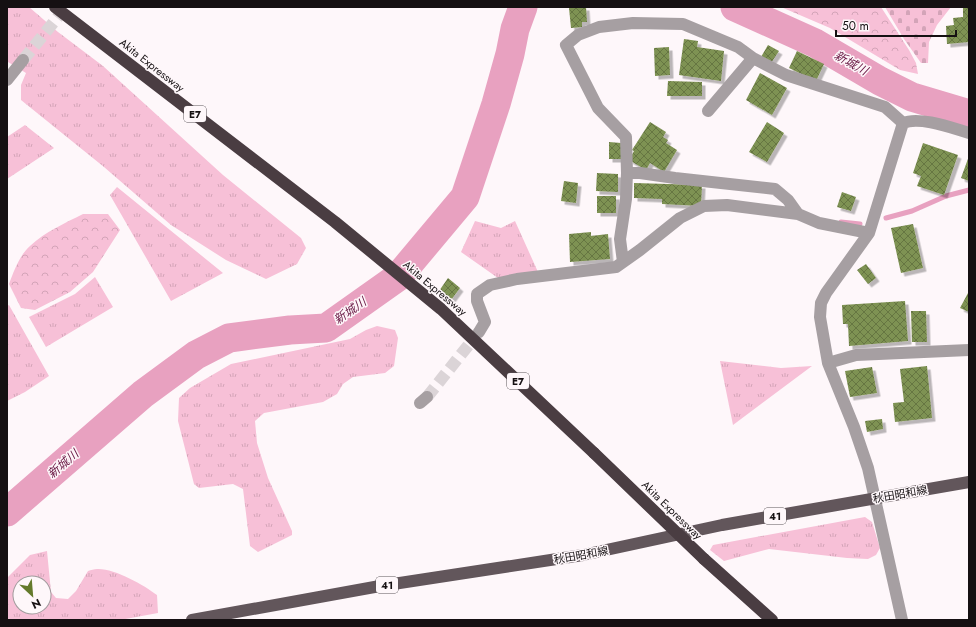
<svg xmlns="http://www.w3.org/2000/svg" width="976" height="627" font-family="Jost,'Noto Sans JP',sans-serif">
	<defs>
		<pattern id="grass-tufts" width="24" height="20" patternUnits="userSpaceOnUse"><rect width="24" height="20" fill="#f7c0d7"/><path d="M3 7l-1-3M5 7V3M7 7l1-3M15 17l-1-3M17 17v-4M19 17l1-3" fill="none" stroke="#d3a4b8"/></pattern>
		<pattern id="forest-crowns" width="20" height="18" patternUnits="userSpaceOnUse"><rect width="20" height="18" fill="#f7c0d7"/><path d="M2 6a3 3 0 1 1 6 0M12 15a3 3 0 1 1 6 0" fill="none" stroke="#d3a4b8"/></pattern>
		<pattern id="cemetery-stones" width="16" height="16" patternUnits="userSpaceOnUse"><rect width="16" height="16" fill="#f7c0d7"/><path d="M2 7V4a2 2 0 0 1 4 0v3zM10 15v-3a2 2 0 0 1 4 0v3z" fill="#d3a4b8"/></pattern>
		<pattern id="building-cross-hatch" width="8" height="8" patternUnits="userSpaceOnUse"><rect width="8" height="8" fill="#7e9252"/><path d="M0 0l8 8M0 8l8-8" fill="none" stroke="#667643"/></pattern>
		<filter id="shadow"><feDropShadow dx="3.5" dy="3.5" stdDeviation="0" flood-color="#0004"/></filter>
	</defs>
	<rect width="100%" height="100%" fill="#fef7fa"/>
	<path fill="url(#grass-tufts)" fill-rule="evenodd" d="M7,7H29L58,32L103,66L223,175L301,238L306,248L297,264L266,279L226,260L171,225L104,167L21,100V85L26,73L8,62L7,63Z
		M25,125L54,148L7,179V137Z
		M117,187L223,273L171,301L110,195Z
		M475,221L501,228L515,221L538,272L498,278L461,252Z
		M95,277L113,307L46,347L29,317L75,294Z
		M9,305L49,376L25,392L7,401V306Z
		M377,326L395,330L398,338L394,366L385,373L353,377L343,384L337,394L323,402L264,413L255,421L257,443L268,478L292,531V535L258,552L250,546L243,489L233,484L199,488L194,484L178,421L179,398L190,388L231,364L350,339L366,330Z
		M720,361L781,368L812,366L733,425Z
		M865,517L872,522L880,548L876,555L868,559L847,558L769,549L724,561L710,550L713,545Z
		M47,551L51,592L56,598L68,599L76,591L88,571C91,570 94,569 97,569C114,568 144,585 157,595L158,613L120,620H7V578L30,555ZM20,583H44V607H20Z"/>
	<path fill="url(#forest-crowns)" d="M781,7H881L909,50L916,63L918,74L900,70L830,28Z
		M83,214H108L120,230L93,272L70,292L35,310L21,308L9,284C14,271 19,256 30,246C45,232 65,223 83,214Z"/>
	<path fill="url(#cemetery-stones)" d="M885,7H951L937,25L929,42L928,63H921L904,39Z"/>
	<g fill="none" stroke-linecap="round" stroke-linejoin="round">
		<path stroke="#e8a1c0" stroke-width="5" d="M886,218L912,211L946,196L969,190
			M841,222L860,224"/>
		<path stroke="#e8a1c0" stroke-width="29" d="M735,7L815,43L880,81L912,97L969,114
			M7,512L143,394L196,355L229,338L290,330L326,328L398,277L465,197L496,104L510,54L515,29L523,7"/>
	</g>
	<path fill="url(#building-cross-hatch)" filter="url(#shadow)" d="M586,7L587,22H582V27L571,28L569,8Z
		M963,7H969V42L947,44L946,26L954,25L953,18L963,17Z
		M684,39L698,41L697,47L724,51L721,81L679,75Z
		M768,45L779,51L771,63L761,57Z
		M669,47L670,75L655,76L654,48Z
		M797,51L824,64L816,81L789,68Z
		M760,73L787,88L772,115L746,100Z
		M668,81L702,82V96H667Z
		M650,122L666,132L663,137L668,140L666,143L677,150L664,172L650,163L646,170L629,160L634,151L632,150Z
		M767,122L784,133L767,162L749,152Z
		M609,142L621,143V159H609Z
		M923,143L958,155L944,195L917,186L921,176L913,173Z
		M969,156V181L961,178Z
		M597,173L618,174V192L596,191Z
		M564,181L578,183L576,203L561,201Z
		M634,183L702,185L701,206L662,204V199L634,198Z
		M842,192L856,197L851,211L837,207Z
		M597,196H616V213H597Z
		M913,224L923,268L901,273L891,228Z
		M591,232V236L608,234L610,259L570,262L569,234Z
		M866,264L876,278L868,284L857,270Z
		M448,278L460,288L451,300L439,291Z
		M968,293L969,294V312L960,308Z
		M905,301L908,341L849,346L848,324H843L842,305Z
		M911,311H926L927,342H912Z
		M927,366L932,418L895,422L893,403L904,402L900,369Z
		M872,367L877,393L850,397L845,371Z
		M882,419L883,429L867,432L865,421Z"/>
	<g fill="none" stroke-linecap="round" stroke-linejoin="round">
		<path stroke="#dbd4d7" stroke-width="12" stroke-dasharray="12 6" stroke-linecap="butt" d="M23,60L66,7
			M427,397L479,332"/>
		<path stroke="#a69fa2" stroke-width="12" d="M7,80L23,60
			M708,111L753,58
			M627,173L626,137L598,108L566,45L578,35L599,27L633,23L683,24L738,47L753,58L786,75L885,107L903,123
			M623,262L620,239L626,199L627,173H640L675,178L775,189L788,200L798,214L819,223L869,233
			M479,332L485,322L477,301V294L490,285L517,279L616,267L640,250L680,218L704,206L727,205L798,214
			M828,363L856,355L969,350
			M420,403L427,397
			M902,620L868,468L854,427L828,363L820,317L821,303L826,293L869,233L903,123C920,116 952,128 969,133"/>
		<path stroke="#62565b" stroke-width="12" d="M192,620L380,586L583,555L722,525L969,482"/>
		<path stroke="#4a3d42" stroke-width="12" d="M55,7L335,222L441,309L594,453
			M704,559L772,620"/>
		<path stroke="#4a3d42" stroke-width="12" d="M594,453L704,559"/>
	</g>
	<g text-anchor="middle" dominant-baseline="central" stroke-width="3" stroke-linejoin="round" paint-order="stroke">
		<g fill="#fef7fa" stroke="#5b5558" stroke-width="1">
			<rect x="184" y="106" width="22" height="16" rx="3"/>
			<rect x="507" y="373" width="22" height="16" rx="3"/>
			<rect x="764" y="508" width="22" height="16" rx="3"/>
			<rect x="376" y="577" width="22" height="16" rx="3"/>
		</g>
		<g font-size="10" font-weight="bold" fill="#151012">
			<text x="195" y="114">E7</text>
			<text x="518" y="381">E7</text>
			<text x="775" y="516">41</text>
			<text x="387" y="585">41</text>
		</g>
		<g font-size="11" fill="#151012" stroke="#fef7fa">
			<text transform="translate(152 65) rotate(38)">Akita Expressway</text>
			<text transform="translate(435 288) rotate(40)">Akita Expressway</text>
			<text transform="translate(900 494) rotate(-10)">秋田昭和線</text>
			<text transform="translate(672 510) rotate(44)">Akita Expressway</text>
			<text transform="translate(581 555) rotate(-10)">秋田昭和線</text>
		</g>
		<g font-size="12" font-style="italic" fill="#691844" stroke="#fef7fa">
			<text transform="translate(851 63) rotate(29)">新城川</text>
			<text transform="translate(350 311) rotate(-35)">新城川</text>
			<text transform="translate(63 464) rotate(-41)">新城川</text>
		</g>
	</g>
	<rect width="976" height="627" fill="none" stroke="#151012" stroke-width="16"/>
	<g transform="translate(32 595) rotate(154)"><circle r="19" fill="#fef7fa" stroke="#a19b9d"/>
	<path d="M0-3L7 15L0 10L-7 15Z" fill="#647a2c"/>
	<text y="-6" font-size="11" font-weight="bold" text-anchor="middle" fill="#151012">N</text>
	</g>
	<path d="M836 30v6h120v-6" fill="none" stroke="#151012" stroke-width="2"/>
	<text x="842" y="30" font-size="12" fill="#151012" stroke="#fef7fa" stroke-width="3" paint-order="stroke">50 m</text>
</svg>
